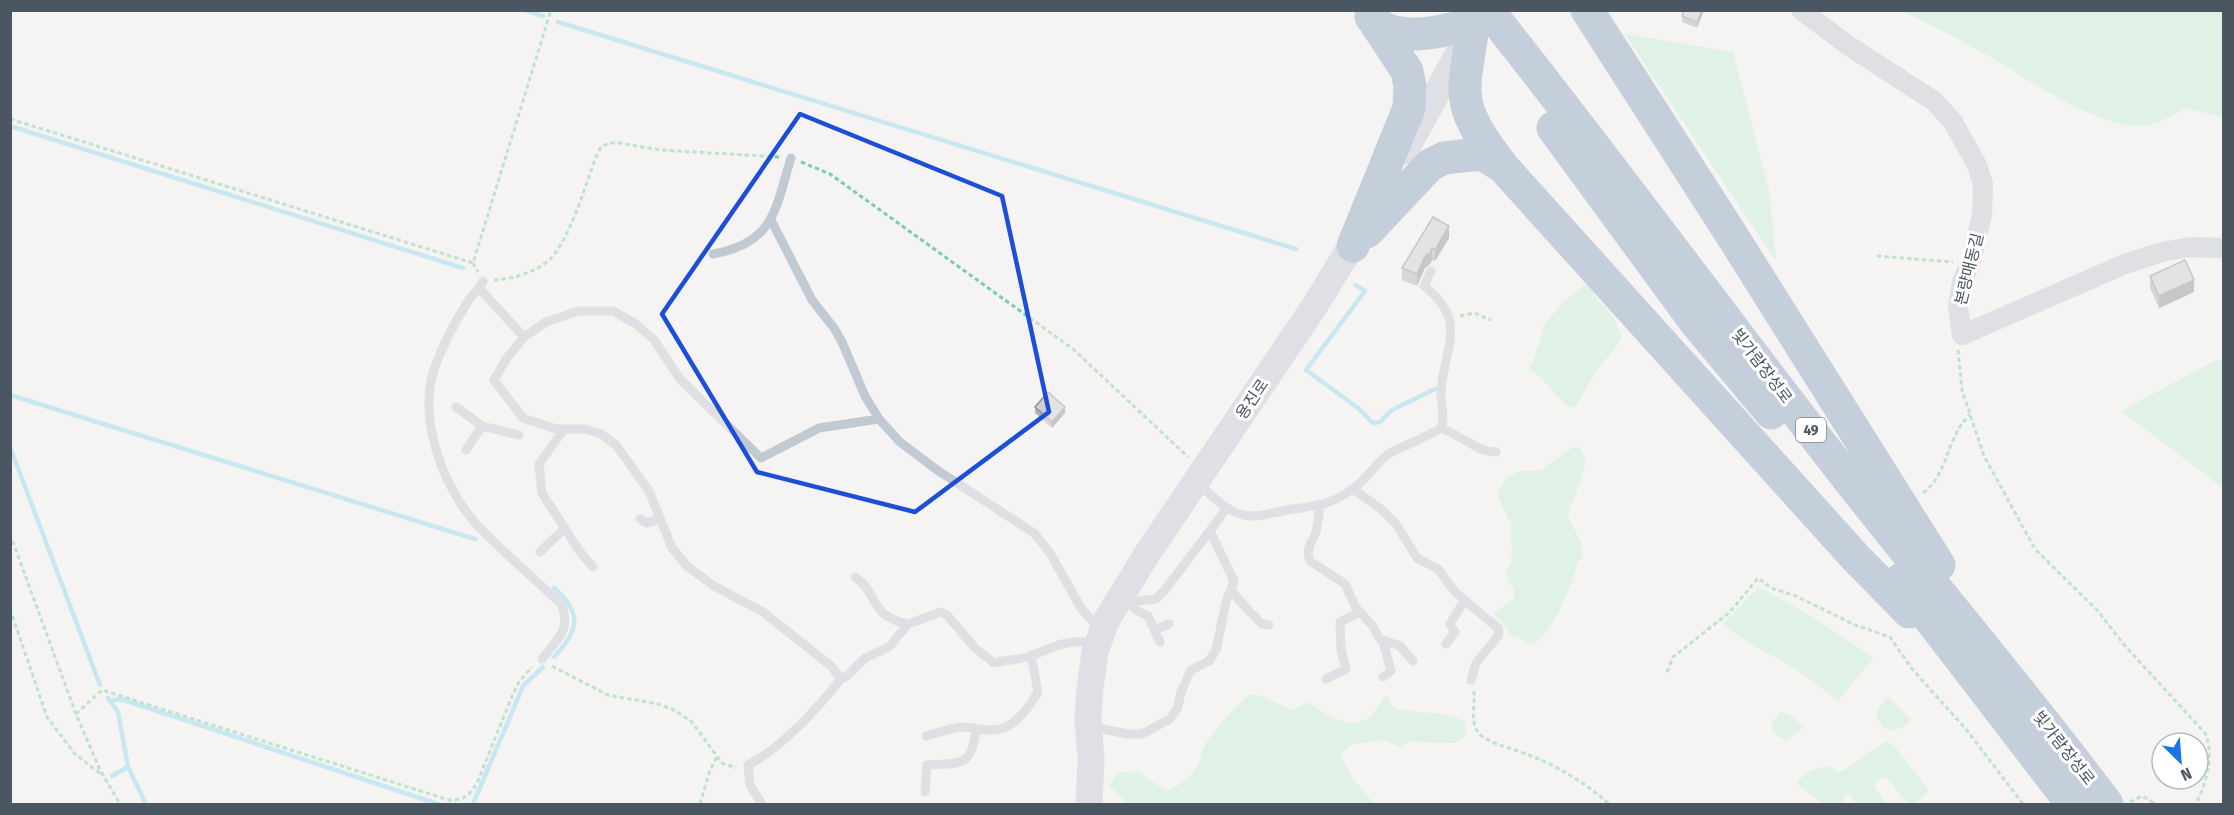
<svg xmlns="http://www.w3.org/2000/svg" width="2234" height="815" font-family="'Fira Sans Condensed','Noto Sans KR',sans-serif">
	<rect width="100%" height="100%" fill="#f5f3f3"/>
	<path fill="#c3f1d5" d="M1903,11H2223V118L2187,108C2175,113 2162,122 2150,125C2107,135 2028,79 1992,58C1963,41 1932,26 1903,11Z
		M1625,34L1733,52L1769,190L1776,261Z
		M1588,283L1596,298L1611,314L1621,333V340L1596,372L1576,406L1569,408L1534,371L1529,372L1539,344L1543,327L1561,304Z
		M2218,359L2224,360L2223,488L2121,411Z
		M1573,447L1580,448L1586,461L1580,483L1569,510L1568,517L1581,542L1583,558L1578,561C1572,582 1553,639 1530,644L1517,636L1507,637L1510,632L1494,614L1514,598V590L1507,580V570L1512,561L1511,524L1498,497L1499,490L1506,478L1520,471H1536L1543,469Z
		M1759,587L1808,614L1874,658L1838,701L1796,669L1746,641L1723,624Z
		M1250,694L1262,696L1292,710L1309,702C1324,714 1348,730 1368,718C1375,714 1380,701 1386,695L1394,708C1419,715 1441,709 1465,722L1466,735L1455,743L1408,742L1401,748L1385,740L1353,744L1340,755L1354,780L1374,804H1128L1109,785L1118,773L1137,771L1166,791C1179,786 1191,778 1198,765C1201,758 1202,749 1206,743C1218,725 1234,708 1250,694Z
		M1888,697L1911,720L1906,725L1893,731L1884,728L1876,717L1877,710Z
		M1781,712L1791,716L1804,727L1787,741L1779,737L1771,729L1773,721Z
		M1886,741L1895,747L1929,790L1915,804C1898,803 1898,782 1884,777L1876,781L1875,787L1884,802L1888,804H1856L1849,793L1844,796L1843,804H1823L1796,783C1805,772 1816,768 1829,766L1838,772L1846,769Z"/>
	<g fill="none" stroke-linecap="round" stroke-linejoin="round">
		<path stroke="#90daee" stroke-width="4.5" d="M525,10L543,16
			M558,22L1296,249
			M10,126L463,268
			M1355,285L1365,291L1306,370L1358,408L1373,423L1380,422L1392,410L1435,389
			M10,395L475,539
			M10,447L100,685
			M554,588C582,612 580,630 554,657
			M108,698L118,712L128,767L112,776
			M110,701L119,699L130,702L438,804
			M128,767L146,804
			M473,804L523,686L543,667"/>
		<path stroke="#7ad0a6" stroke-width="3" stroke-dasharray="4.5 3" stroke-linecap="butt" d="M10,119L473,263L551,10
			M801,162L830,174L1073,349L1188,457
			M1877,256L1953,262
			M473,263L478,272
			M494,280C515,279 544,270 556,252C575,224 584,188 596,157L601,147L609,143H620L661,150L780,157
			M1460,316L1474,313L1491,320
			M1958,350L1962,390L1984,456L2035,549L2097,610L2125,646L2205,733C2215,755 2206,784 2196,804
			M1923,493C1949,474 1946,436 1970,415
			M10,534L76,714L100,770L120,804
			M10,609L47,717L75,754L102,775
			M552,666L608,695L658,704L672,709L691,721L722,763L736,768
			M1667,672L1673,657L1730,612L1758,578L1771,588L1796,596L1855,625L1890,637L1912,669L1965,728L2023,804
			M1474,691C1475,703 1471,719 1476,729C1481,740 1502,746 1512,749C1549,761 1581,779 1609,804
			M76,714L102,690L449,800C464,800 469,796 477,783L513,694L519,682L532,667
			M2130,802L2142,796L2156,804
			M700,804L709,773L717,756"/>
		<path stroke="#c1cad2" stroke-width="9" d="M771,220L812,300L834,328L842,342L865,396L879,419L900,442L937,470L1034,533L1050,553L1081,608L1100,630
			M713,254C775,243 775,209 791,158
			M483,281C479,291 472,294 467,303C455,322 444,343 436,364C416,416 442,486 478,526C504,553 534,578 561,604C572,630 557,639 542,659
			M480,289L524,337
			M456,407L482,426L519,435
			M1440,428C1460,434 1476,452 1496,452
			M564,429L539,464L542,493L580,552L593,567
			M466,450L482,426
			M1198,483C1210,494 1222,507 1237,513C1252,519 1263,515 1277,512C1309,505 1326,509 1354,488C1368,478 1376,462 1390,453C1400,447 1440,432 1442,426C1445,416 1440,401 1441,390C1445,347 1468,319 1424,286L1431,271
			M1353,489L1382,510L1396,524L1417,558L1438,569L1455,592L1499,629L1498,636L1476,663L1471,680
			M1320,505C1319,514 1318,523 1316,532C1312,543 1305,548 1310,561L1345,584L1356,608L1371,624L1380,639L1400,646L1413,661
			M640,519L647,523L659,519
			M540,552L565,528
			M855,577C880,594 867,615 908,624
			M1231,589C1241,605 1250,611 1262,624L1269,625
			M1134,602V609L1148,616L1160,642
			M1121,603L1156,599L1165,590L1227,508
			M1154,630L1169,624
			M1446,644L1455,632L1450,624L1464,601
			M1383,677L1391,671L1383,641
			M841,679L847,676L865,658L889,647L908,624L941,612L947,615L975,648L994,663C1005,660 1016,660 1027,657C1055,648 1064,638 1096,643
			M1326,679L1346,669L1341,650L1340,622L1360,612
			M1091,727L1128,734H1142L1170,719L1178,707L1181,692L1191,670L1209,661L1216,650L1226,602L1234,581L1210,531
			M926,736C937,733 950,728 962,727C971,727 981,730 990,730C1012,732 1028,709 1038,692L1031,655
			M925,792L927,765C961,763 972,767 976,729
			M762,804L750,785L748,765C783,747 816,710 841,679L831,666L763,612L714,586L687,566L672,548L649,491L616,445L601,434L585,429H556L523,418L494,380L507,358L524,337L546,322L578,311H613L636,324L654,340L680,379L761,458L819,428L879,419"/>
		<path stroke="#c1cad2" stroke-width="20" d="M1801,10L1849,46L1934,101L1953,122L1977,165L1983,184L1982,215L1971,261L1962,282L1958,307L1962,335L2125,264L2162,252L2191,247L2224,248"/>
		<path stroke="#c1cbd6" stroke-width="27" d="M1405,151L1467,38
			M1089,804L1091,759L1088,719L1090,688L1095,652L1106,621L1147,554L1314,307L1363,227"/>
		<path stroke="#8ba5c1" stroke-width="33" d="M1488,10C1610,163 1725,321 1846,476C1932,586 2023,692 2107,804
			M1587,10L1731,234L1939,565
			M1371,17C1392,46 1445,31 1475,23
			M1473,26C1471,45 1464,74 1465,92C1466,120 1487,145 1503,167L1856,558L1909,612
			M1553,128L1696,323L1771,413
			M1367,232L1430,165L1444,158L1470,155H1484L1503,167
			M1353,246L1409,108L1410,86L1407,71L1376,24
			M1900,580L2072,804"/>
	</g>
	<path fill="#b0b2b7" d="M1704,10L1697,28L1682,22V16Z
		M1449,238L1435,261L1432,260L1430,264L1425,268L1417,286L1402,280V268Z
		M2150,276L2194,292L2159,308L2150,288Z
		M1035,407L1065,413L1052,428L1035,413Z"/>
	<path fill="#909195" d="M1702,10H1704L1697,28V22Z
		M1449,226V238L1435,261V250Z
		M1432,248V260L1430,264L1425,268L1417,286V274L1425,256Z
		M2194,280V292L2159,308V296Z
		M1065,407V413L1052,428V422Z"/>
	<path fill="#cdcfd5" stroke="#909195" stroke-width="1.5" d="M1684,10H1702L1697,22L1682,16Z
		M1433,217L1449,226L1435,250L1432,248L1430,253L1425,256L1417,274L1402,268Z
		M2185,260L2194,280L2159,296L2150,276Z
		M1048,392L1065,407L1052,422L1035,407Z"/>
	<path d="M0 0H2234V815H0ZM800,114L1002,196L1049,412L915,512L757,472L662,314Z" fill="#f5f3f3" fill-opacity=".55" fill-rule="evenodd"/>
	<path fill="none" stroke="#1d4ed8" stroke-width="4.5" stroke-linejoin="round" d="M800,114L1002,196L1049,412L915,512L757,472L662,314Z"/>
	<g text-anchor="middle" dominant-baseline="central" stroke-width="6" stroke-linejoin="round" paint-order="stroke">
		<rect fill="#fff" stroke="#808990" stroke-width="1.5" x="1796" y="418" width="30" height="24" rx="4.5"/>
		<g font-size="15" font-weight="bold" fill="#4a5661">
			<text x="1811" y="430">49</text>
		</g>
		<g font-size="16" fill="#4a5661" stroke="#fff">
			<text transform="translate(1969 269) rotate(-76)">본량매동길</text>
			<text transform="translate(1762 366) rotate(53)">빛가람장성로</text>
			<text transform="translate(1252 399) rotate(-56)">용진로</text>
			<text transform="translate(2064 748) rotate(52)">빛가람장성로</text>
		</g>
	</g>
	<rect width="2234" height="815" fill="none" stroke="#4a5661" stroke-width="24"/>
	<g transform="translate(2180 761) rotate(155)"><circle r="28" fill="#ffffff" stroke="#b7bbc0" stroke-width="1.5"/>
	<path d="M0-4.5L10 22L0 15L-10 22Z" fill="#1a73e8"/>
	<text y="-9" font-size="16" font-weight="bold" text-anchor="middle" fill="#4a5661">N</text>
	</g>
</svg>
